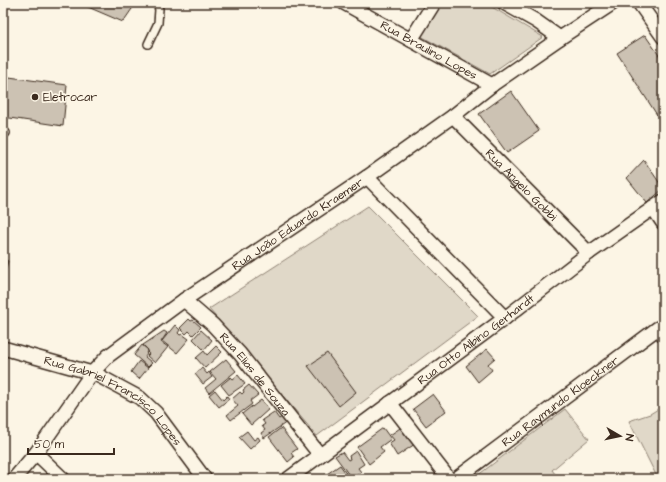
<svg xmlns="http://www.w3.org/2000/svg" width="666" height="482" font-family="'Architects Daughter',sans-serif">
	<rect width="100%" height="100%" fill="#fcf5e5"/>
	<filter id="ink" filterUnits="userSpaceOnUse"><feTurbulence type="fractalNoise" baseFrequency=".025" numOctaves="2"/><feDisplacementMap in="SourceGraphic" scale="8" xChannelSelector="R" yChannelSelector="G"/><feConvolveMatrix kernelMatrix="1 2 1 2 8 2 1 2 1" color-interpolation-filters="sRGB"/></filter>
	<g filter="url(#ink)">
		<path fill="#e0d8c8" stroke="#8e8173" d="M440,3H485L543,37L490,74L419,35Z
			M368,206L478,316L317,436L209,309Z
			M663,406V479H658L629,421L650,414Z
			M565,409L589,439L552,470L559,479H473Z"/>
		<path fill="#ccc2b3" stroke="#3b2a1e" d="M82,3H136L123,22L81,4Z
			M645,35L663,61V111L657,115L617,53Z
			M9,77L67,85L63,126L3,117V109Z
			M511,91L539,131L507,153L479,114Z
			M644,160L663,188V189L647,203L627,178Z
			M3,259L8,261L3,279Z
			M189,319L191,321L193,320L201,327L193,335L189,331L186,334L180,328Z
			M175,325L180,330L178,333L180,335L182,334L189,339L177,353L162,341Z
			M201,330L212,340L204,350L193,339Z
			M164,331L167,333L161,342L168,347L155,363L147,356L149,354L147,352L148,350L143,345Z
			M142,345L148,350L146,353L147,354L145,357L152,363L148,367L134,355Z
			M216,346L222,352L205,368L196,358L204,351L207,355Z
			M487,349L495,358L488,364L492,370L478,382L466,366Z
			M327,353L356,392L339,406L308,366Z
			M226,359L236,371L209,393L205,388L216,379L210,372Z
			M139,361L148,368L139,379L131,372Z
			M202,368L207,374L209,372L212,377L203,384L195,374Z
			M238,375L245,384L229,395L221,385L231,377L233,379Z
			M249,385L258,395L250,401L252,404L231,420L227,415L238,406L232,399L240,392L242,394L244,392L243,390Z
			M215,390L223,400L227,396L229,399L219,407L209,395Z
			M433,394L446,411L426,426L413,409Z
			M261,400L269,409L251,425L242,414L252,406V407Z
			M274,412L279,419L283,416L287,422L264,438L261,433L265,430L262,426L265,424L262,420Z
			M403,426L415,444L397,456L389,443L394,440L390,435Z
			M281,428L297,449L291,453L294,457L288,462L269,437Z
			M383,428L391,439L380,447L384,452L369,464L357,447Z
			M247,431L254,440L258,437L260,440L250,449L239,437Z
			M356,451L364,464L358,468L361,472L352,479L335,456L342,452L348,460L350,459L349,456Z
			M340,465L350,479H326L324,476Z"/>
		<g fill="none" stroke-linecap="round" stroke-linejoin="round">
			<g stroke="#3b2a1e" stroke-width="10">
				<path id="lane" d="M148,44L158,23L159,9L156,3
					M3,131L6,133"/>
			</g>
			<g stroke="#3b2a1e" stroke-width="16">
				<g id="street">
					<path id="s1" d="M344,3L492,85"/>
					<path d="M504,3L536,21L560,38"/>
					<path d="M639,3L663,37"/>
					<path d="M411,40L434,3"/>
					<path id="s2" d="M453,116L589,253"/>
					<path d="M367,177L505,318"/>
					<path d="M653,208L663,223"/>
					<path id="s3" d="M184,300L213,325L240,354L320,455"/>
					<path id="s4" d="M3,348L92,373L101,377L140,398L156,413L205,479"/>
					<path d="M390,403L449,479"/>
					<path d="M36,453L63,479"/>
					<path id="s5" d="M14,479L36,453L92,373L108,356L184,300L367,177L453,116L492,85L560,38L613,3"/>
					<path id="s6" d="M288,479L505,318L589,253L663,201"/>
					<path id="s7" d="M456,479L658,328L663,335"/>
				</g>
			</g>
			<use href="#lane" stroke="#fcf5e5" stroke-width="7"/>
			<use href="#street" stroke="#fcf5e5" stroke-width="13"/>
		</g>
	</g>
	<circle fill="#3b2a1e" stroke="#fcf5e5" stroke-width="1.5" cx="35" cy="97" r="4"/>
	<g text-anchor="middle" dominant-baseline="central" stroke-width="3.5" stroke-linejoin="round" paint-order="stroke">
		<g font-size="12" fill="#3b2a1e" stroke="#fcf5e5">
			<text stroke="none"><textPath href="#s1" startOffset="97">Rua Braulino Lopes</textPath></text>
			<text stroke="none"><textPath href="#s2" startOffset="97">Rua Angelo Gobbi</textPath></text>
			<text stroke="none"><textPath href="#s5" startOffset="386">Rua João Eduardo Kraemer</textPath></text>
			<text stroke="none"><textPath href="#s6" startOffset="234">Rua Otto Albino Gerhardt</textPath></text>
			<text stroke="none"><textPath href="#s3" startOffset="103">Rua Elias de Souza</textPath></text>
			<text stroke="none"><textPath href="#s7" startOffset="130">Rua Raymundo Kloeckner</textPath></text>
			<text stroke="none"><textPath href="#s4" startOffset="125">Rua Gabriel Francisco Lopes</textPath></text>
		</g>
		<g font-size="12" fill="#3b2a1e" stroke="#fcf5e5" text-anchor="start">
			<text x="43" y="97">Eletrocar</text>
		</g>
	</g>
	<rect width="666" height="482" fill="none" stroke="#fcf5e5" stroke-width="16"/>
	<rect x="8" y="8" width="650" height="466" fill="none" stroke="#3b2a1e" stroke-width="1.5" filter="url(#ink)"/>
	<g transform="translate(620 436) rotate(99)" stroke="#fcf5e5" stroke-width="3" paint-order="stroke">
	<path d="M0-3L7 15L0 10L-7 15Z" fill="#3b2a1e"/>
	<text y="-6" font-size="11" font-weight="bold" text-anchor="middle" fill="#3b2a1e">N</text>
	</g>
	<path d="M28 448v6h86v-6" fill="none" stroke="#3b2a1e" stroke-width="2"/>
	<text x="34" y="448" font-size="12" fill="#3b2a1e" stroke="#fcf5e5" stroke-width="3" paint-order="stroke">50 m</text>
</svg>
